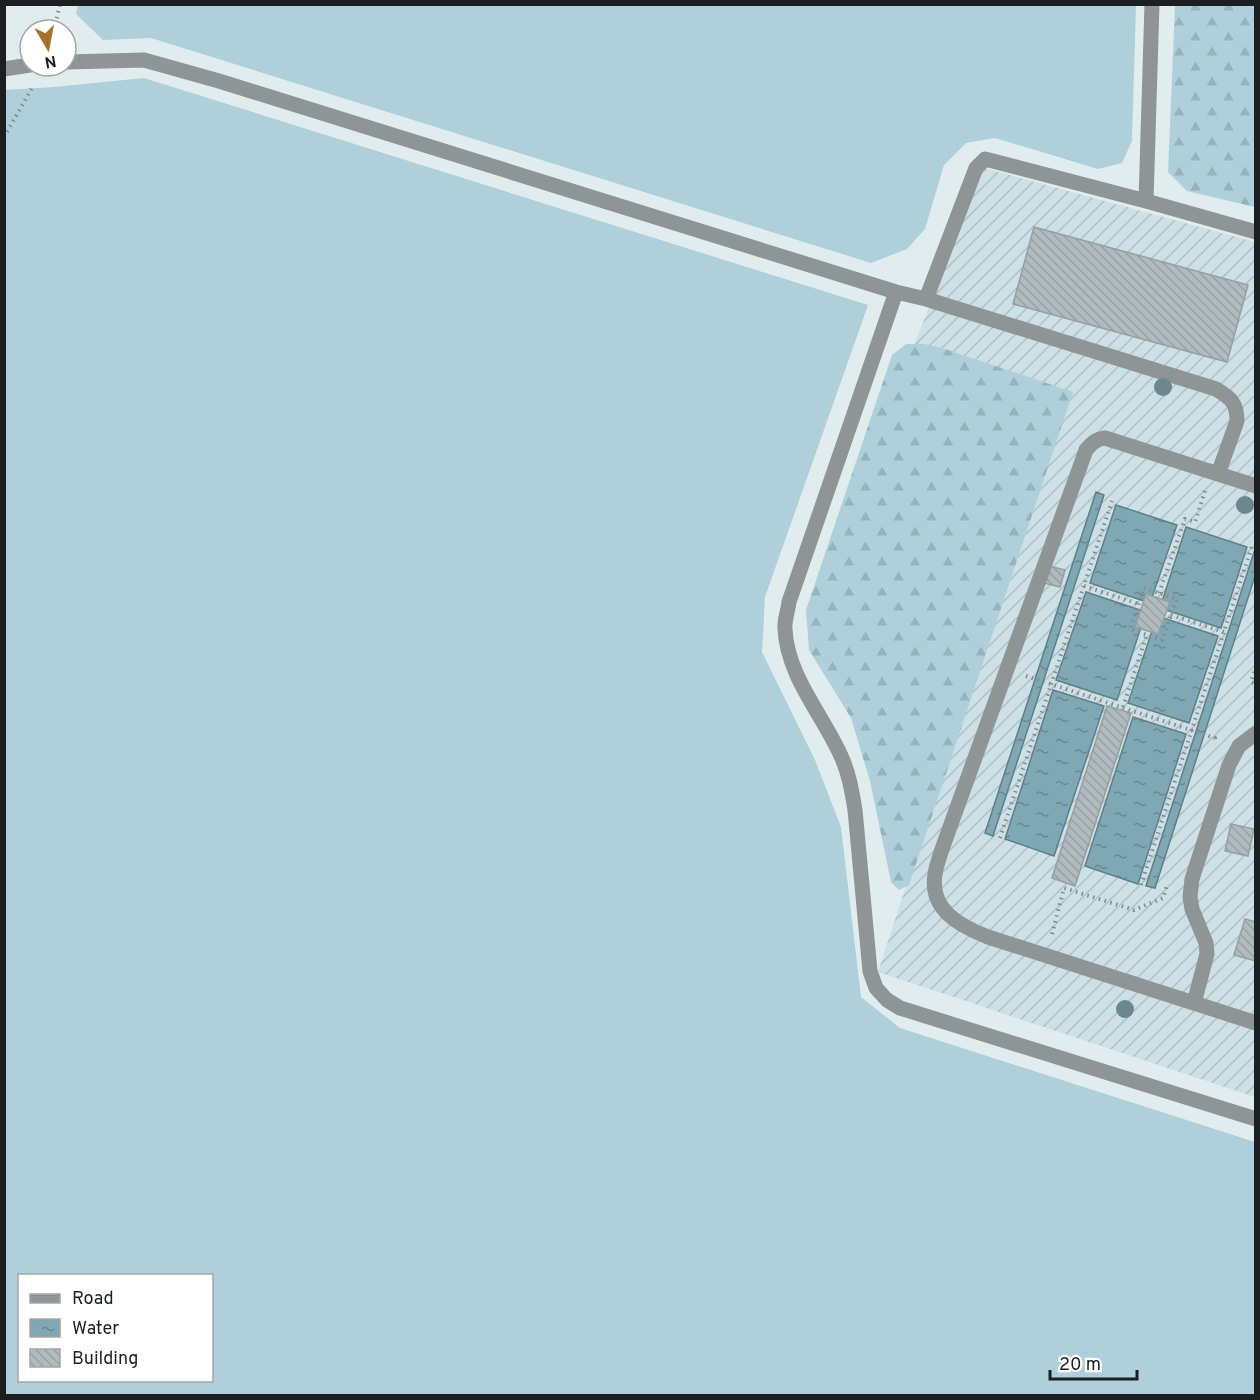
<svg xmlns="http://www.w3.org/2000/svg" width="1260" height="1400" font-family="Overpass,sans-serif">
	<defs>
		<pattern id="industrial-furrows" width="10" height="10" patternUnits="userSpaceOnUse" patternTransform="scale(1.5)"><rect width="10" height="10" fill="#cce0e6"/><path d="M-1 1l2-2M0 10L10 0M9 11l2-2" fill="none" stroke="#afc0c5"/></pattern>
		<pattern id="forest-firs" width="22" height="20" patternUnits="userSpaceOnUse" patternTransform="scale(1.5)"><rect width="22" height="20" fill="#afd0da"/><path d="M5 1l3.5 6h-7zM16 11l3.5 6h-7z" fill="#96b2bb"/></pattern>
		<pattern id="water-ripples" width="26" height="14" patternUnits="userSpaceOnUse" patternTransform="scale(1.5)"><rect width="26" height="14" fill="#7fa8b4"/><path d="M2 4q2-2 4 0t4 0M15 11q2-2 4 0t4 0" fill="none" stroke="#678892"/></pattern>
		<pattern id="building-back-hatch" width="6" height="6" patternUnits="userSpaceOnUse" patternTransform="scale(1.5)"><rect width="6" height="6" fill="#b1bbbe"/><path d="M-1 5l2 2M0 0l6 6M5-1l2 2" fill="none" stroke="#98a0a3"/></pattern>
	</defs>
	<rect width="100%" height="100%" fill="#e1ecef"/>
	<path fill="url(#industrial-furrows)" d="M984,168L1255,242V1097L878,972L1066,396L913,348Z"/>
	<path fill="#afd0da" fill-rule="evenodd" d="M78,5H1136L1132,141L1122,163L1098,169L995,138L966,143L944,165L925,229L907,249L871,263L151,38L103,40L76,14Z
		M144,78L868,305L765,597L762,652L815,760L841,827L861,997L900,1028L1255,1142V1395H5V90L54,87ZM20,1276H212V1380H20Z"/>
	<path fill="url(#forest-firs)" d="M1175,5H1255V207L1187,191L1168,172Z
		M906,344H924L942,348L1073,392L909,885L899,890L891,882L870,781L851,718L809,650L806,610L892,355Z"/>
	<path fill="url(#water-ripples)" stroke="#617f88" stroke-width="1.5" d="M1096,492L1104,495L993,836L985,833Z
		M1116,505L1177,525L1150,603L1090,583Z
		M1186,527L1247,547L1221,628L1160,608Z
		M1255,549V576L1155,888L1146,886Z
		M1086,592L1146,612L1117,700L1056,680Z
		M1157,616L1218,636L1189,723L1128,703Z
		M1053,690L1104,706L1054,856L1005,839Z
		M1133,717L1186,734L1138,884L1085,866Z"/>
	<path fill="url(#building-back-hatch)" stroke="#959fa2" stroke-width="1.5" d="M1034,227L1248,285L1227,362L1013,304Z
		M1049,566L1065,570L1060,587L1044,583Z
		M1146,594L1170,602L1158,634L1135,627Z
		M1107,706L1131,713L1075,886L1052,878Z
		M1231,824L1254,829L1248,856L1225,851Z
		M1245,919L1256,922V961L1234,955Z"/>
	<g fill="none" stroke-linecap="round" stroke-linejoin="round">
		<path stroke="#838b8d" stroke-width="4" stroke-dasharray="1.5 4.5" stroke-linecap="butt" d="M54,30L60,4
			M4,137L32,88
			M1084,586L1139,604
			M1144,588L1177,599L1162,640L1130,629Z
			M1159,593L1185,519L1195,522L1205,491
			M1171,615L1224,632
			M1256,666L1251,682L1256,684
			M1026,676L1215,738L1214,741
			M1123,707L1147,634
			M1000,838L1112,501
			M1141,885L1252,546
			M1052,934L1064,888L1134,910L1163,898L1167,885"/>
		<path stroke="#8f9495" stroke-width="15" d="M66,62L144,60L219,81L896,292L926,299L1216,389C1231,398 1237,403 1237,421L1218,474
			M4,69L30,65
			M1146,201L1152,4
			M896,292L789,602C788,611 784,621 785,629C787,676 823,715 841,756C849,773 852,792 855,810L870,971L876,988L887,1000L900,1008L1256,1119
			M926,299L976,168L985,159L1146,201L1256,232
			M1256,486L1105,438C1096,439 1092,443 1086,450L941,852C939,859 936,867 935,874C929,910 960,926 988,937L1256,1023
			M1194,1003L1207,954L1206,943L1192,909L1190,897L1192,879L1229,765L1239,746L1256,733"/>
	</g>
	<g fill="#6c878e">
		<circle cx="1163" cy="387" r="9"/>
		<circle cx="1245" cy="505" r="9"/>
		<circle cx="1125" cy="1009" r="9"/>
	</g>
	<rect width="1260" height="1400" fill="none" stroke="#1b1f20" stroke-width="12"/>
	<rect x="18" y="1274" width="195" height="108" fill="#ffffff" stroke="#a4a5a6" stroke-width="1.5"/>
	<rect x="30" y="1294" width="30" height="9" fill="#8f9495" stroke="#a4a5a6" stroke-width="1.5"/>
	<text x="72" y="1304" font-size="18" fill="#1b1f20">Road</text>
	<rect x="30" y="1319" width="30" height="18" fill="url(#water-ripples)" stroke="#a4a5a6" stroke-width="1.5"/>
	<text x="72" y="1334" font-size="18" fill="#1b1f20">Water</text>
	<rect x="30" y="1349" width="30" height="18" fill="url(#building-back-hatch)" stroke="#a4a5a6" stroke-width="1.5"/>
	<text x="72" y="1364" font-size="18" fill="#1b1f20">Building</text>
	<g transform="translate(48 48) rotate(170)"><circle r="28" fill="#ffffff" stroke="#a4a5a6" stroke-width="1.5"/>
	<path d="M0-4.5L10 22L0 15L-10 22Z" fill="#a7702c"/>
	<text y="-9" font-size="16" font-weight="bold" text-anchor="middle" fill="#1b1f20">N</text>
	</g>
	<path d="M1050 1370v9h87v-9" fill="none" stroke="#1b1f20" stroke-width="3"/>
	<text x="1059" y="1370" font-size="18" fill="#1b1f20" stroke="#ffffff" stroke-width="4.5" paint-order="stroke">20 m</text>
</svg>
